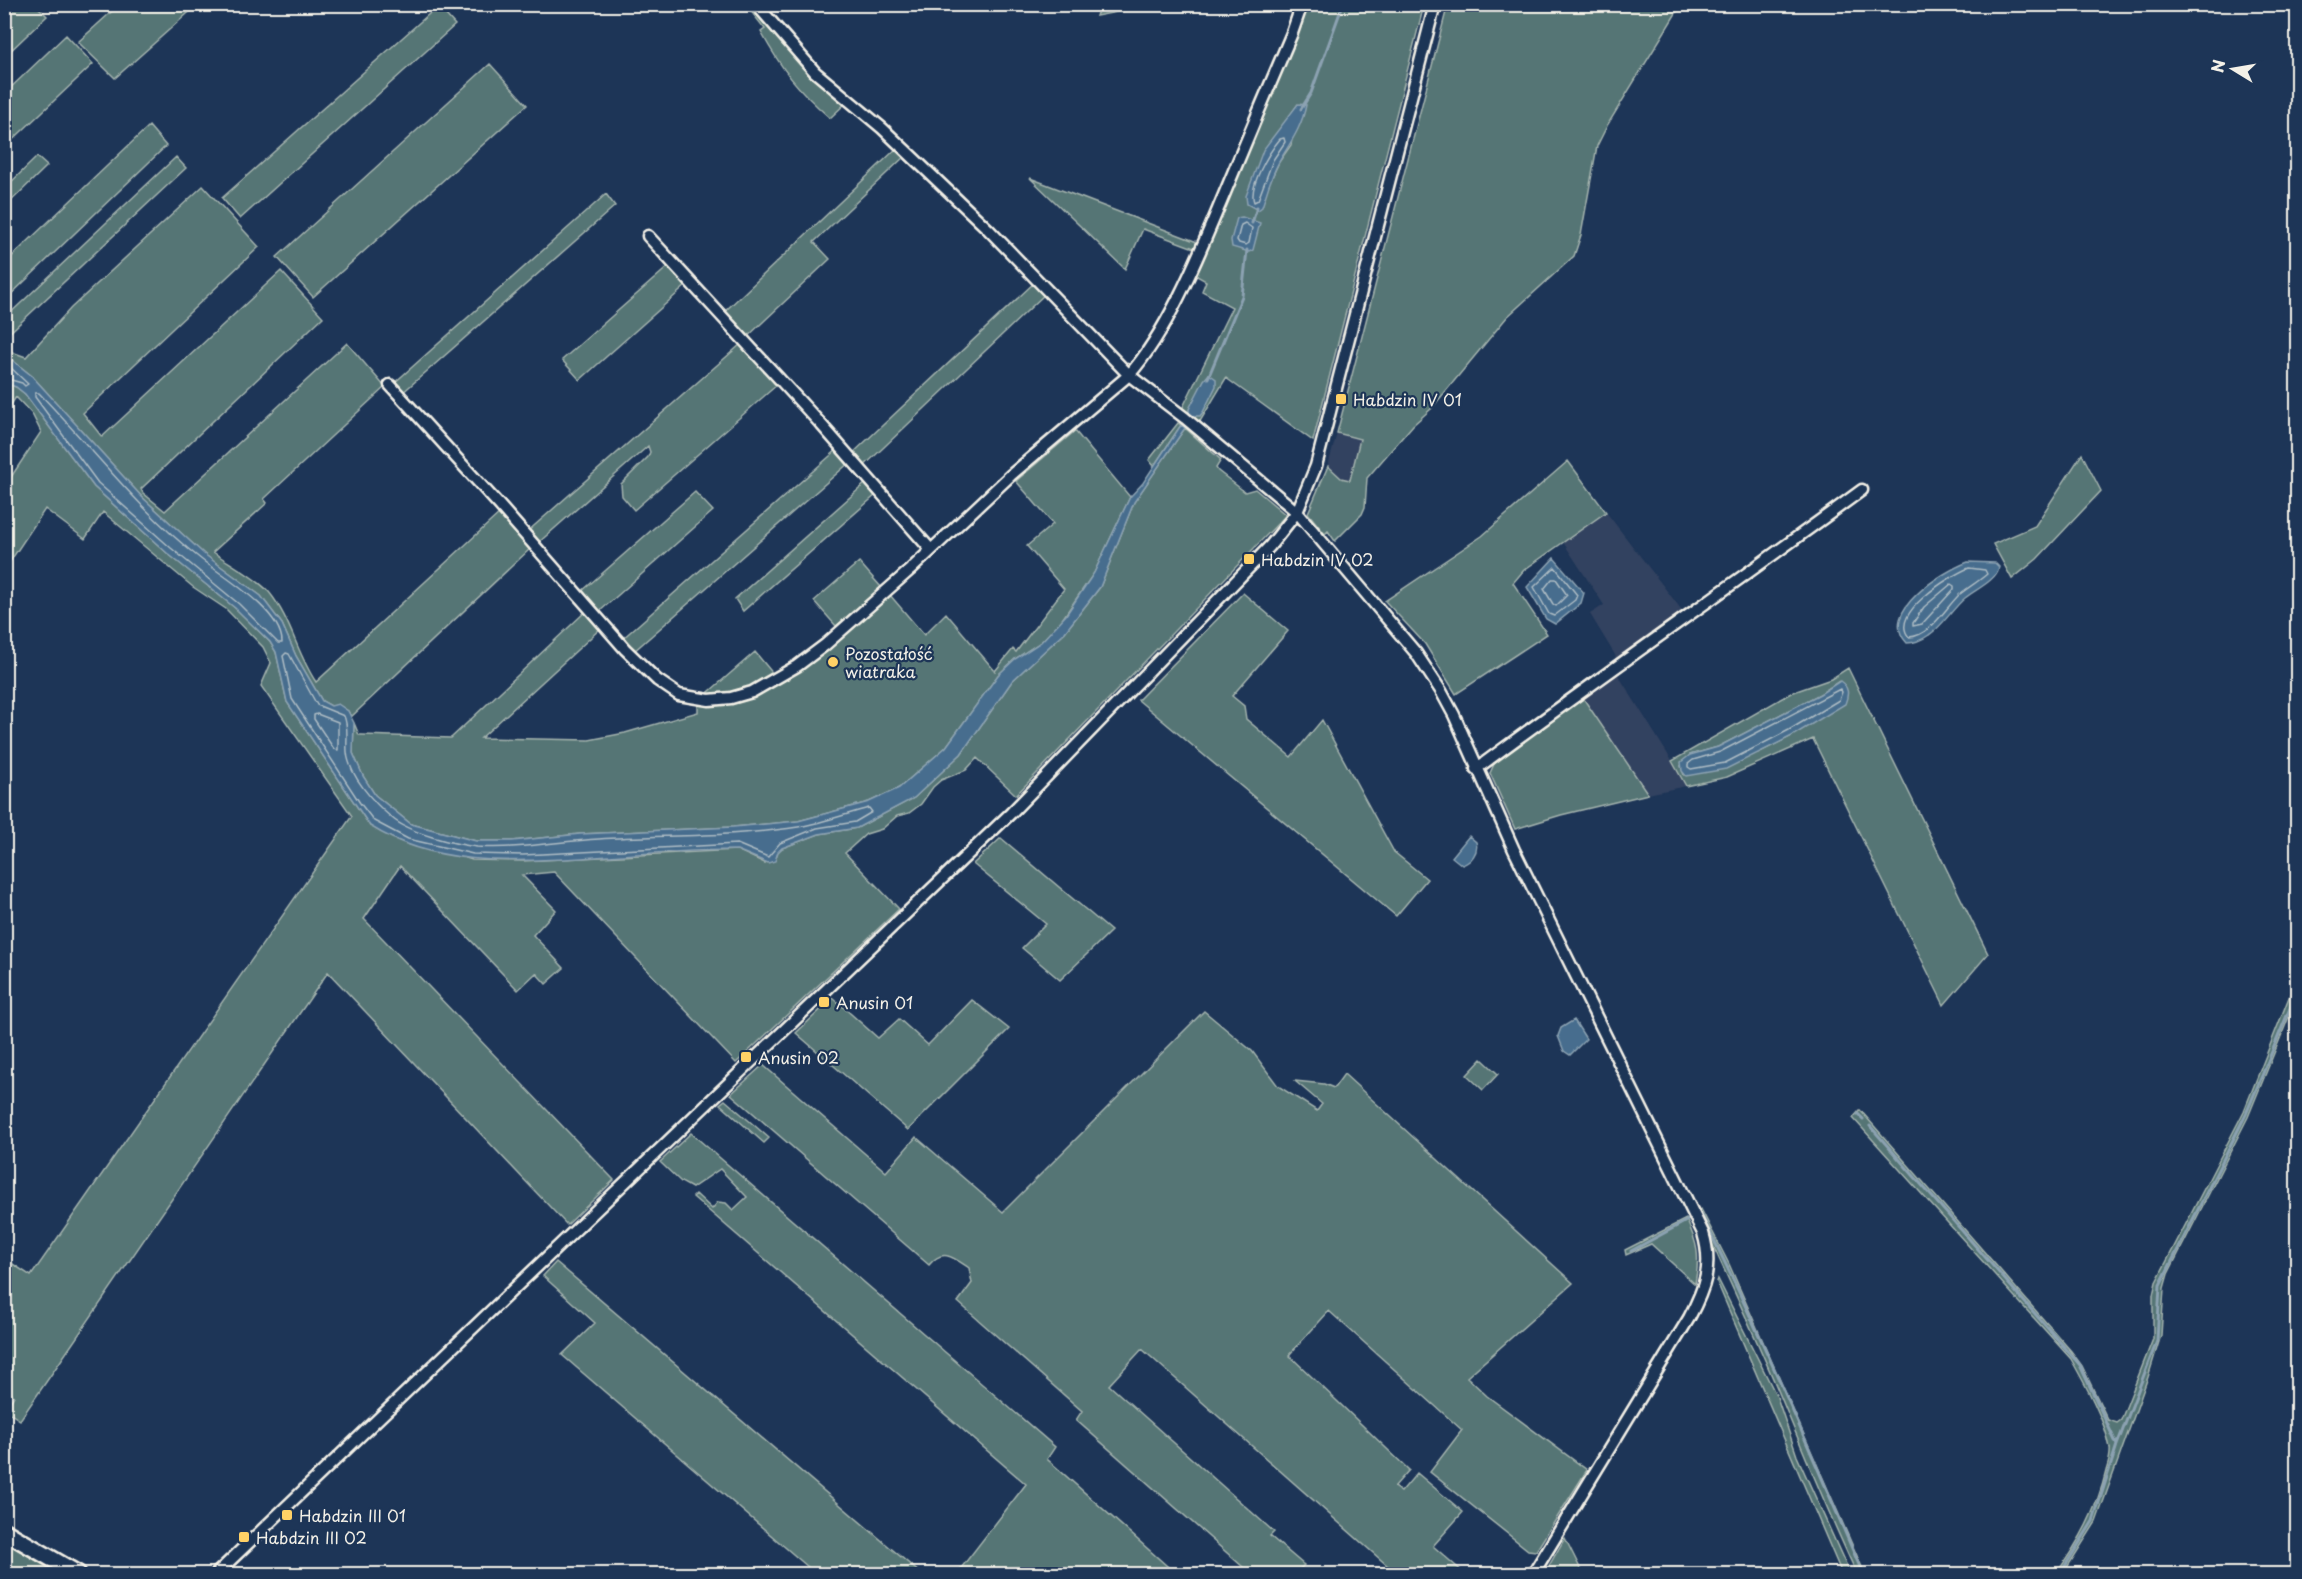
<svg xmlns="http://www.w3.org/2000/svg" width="2302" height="1579" font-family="'Playpen Sans',sans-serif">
	<rect width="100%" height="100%" fill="#1d3557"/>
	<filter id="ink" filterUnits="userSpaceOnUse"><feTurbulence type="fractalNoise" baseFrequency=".0167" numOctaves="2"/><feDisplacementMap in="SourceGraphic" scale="12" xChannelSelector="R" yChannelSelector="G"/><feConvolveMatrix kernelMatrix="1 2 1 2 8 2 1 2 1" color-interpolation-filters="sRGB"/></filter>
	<g filter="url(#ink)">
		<path fill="#334260" d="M1337,433L1360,439L1350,480L1341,478L1328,466Z
			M1606,512L1684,613L1617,662L1615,655L1590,614L1604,605L1563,542Z
			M1615,670L1672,761L1686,786L1648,794L1581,695Z"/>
		<path fill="#557574" stroke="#a4b3ae" stroke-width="1.5" fill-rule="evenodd" d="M1448,4L1681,5L1608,124L1597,146L1581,235L1574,256L1507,317L1431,409L1413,425L1367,478L1365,507L1362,514L1335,541L1328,531L1325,534L1308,513L1328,466L1341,478L1350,480L1360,439L1337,433Z
			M4,5H36L47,16L5,56Z
			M119,5V4L197,5L115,78L78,42Z
			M746,5H752L847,102L830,118C797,89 782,70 761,32L765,29Z
			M1100,5V4L1153,5L1096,16Z
			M1306,5H1424L1313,441L1226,378L1199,423L1182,409L1232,307L1202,291L1206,281L1195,275ZM1298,104L1291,145L1279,162L1271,179L1280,130Z
			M438,6L455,25L240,219L222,198Z
			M66,35L93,64L5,147V93Z
			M490,64L527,105L313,297L277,257Z
			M149,126L166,146L5,300V263Z
			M898,147L906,155L814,242L830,259L745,339L722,314Z
			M37,157L47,166L5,207V188Z
			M176,157L186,168L5,337V318Z
			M1030,178L1197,242L1194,248L1143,229L1125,269Z
			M203,186L259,247L83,413L102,437L281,271L323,317L141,489L143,493L165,511L347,343L385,387L264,499L267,503L213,552C227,562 258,579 269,592C291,619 297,654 316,682L501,512L531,548L351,717L348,711L340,706H331L322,701L296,656L282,624L261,596L204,554L142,497L32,376L12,360L5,358L4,349L26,357L71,308Z
			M606,194L615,206L401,394L392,385Z
			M670,265L688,284L580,380L562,360Z
			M1035,282L1046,293L862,468L851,455Z
			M741,344L778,384L634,510L622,496L621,484L648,457L650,452L648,446L537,544L527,532Z
			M5,383L16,387L25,394L94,487L167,553L235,608L270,642L276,652L287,702L370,826L472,860L523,861L737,850L765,863L782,848L819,834L857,828L914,798L961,754L1012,681L1065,632L1100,587L1134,502L1185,428L1221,460L1216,468L1218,471L1245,492L1255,489L1286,515L1016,795L977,758L966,770L941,780L933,787L921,804L909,813L897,816L882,829L866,834L845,853L899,909L736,1063L554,872L522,875L556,910L533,935L564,968L546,984L536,973L518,990L400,866L364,919L614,1180L567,1225L328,972L20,1420L5,1410L14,1396L5,1389V1259L31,1276L352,816L261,686L271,663L263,647L226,609L193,587L103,512L85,539L45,509L5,569V486L41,432L32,414L16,397L5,414Z
			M1178,423L1181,425L1154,466L1149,460Z
			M1075,431L1130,497L1094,573L1061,621L1041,642L1015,659L998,675L946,747L899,788L869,802L798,821L733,827L580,834L512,841H476L411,824L375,795L363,776L353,753L354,723L359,735H362L451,738L586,611L601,628L481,738L589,740L625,733L698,712V705L724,703L829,646L890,595L924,635L946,613L995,671L1013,649L1016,652L1064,589L1027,546L1053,524L1016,481Z
			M838,449L850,462L633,652L621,640Z
			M2082,454L2101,491L2037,559L2012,579L1993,544L2035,526Z
			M1568,461L1606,512L1524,570L1513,583L1547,634L1456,694L1425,644L1385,601L1482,536Z
			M867,482L877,494L743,611L735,599Z
			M695,492L713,511L599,612L581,592Z
			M859,562L881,587L836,626L814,601Z
			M1243,593L1288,631L1232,696L1244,706L1246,719L1291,757L1322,720L1394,852L1427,879L1396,916L1138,700Z
			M755,652L775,676C755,691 726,695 703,697Z
			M1848,668L1988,954L1944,1005L1813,739L1727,777L1686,786L1672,761L1791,693L1831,679ZM1839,681L1792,736L1760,752L1684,775L1681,766L1690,755L1718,747L1820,694Z
			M1581,695L1648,794L1561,815L1515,829L1490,773L1495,762L1502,754Z
			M1001,838L1111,931L1060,980L1022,948L1046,924L973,864Z
			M2297,977V997L2248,1117L2168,1274L2164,1288L2161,1335L2148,1377L2096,1522L2063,1574H2056C2079,1542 2097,1510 2106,1471C2108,1464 2111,1456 2110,1448C2105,1420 2085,1384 2071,1359L1853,1118L1860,1110L2071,1351L2082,1366L2108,1420L2117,1423L2121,1420L2153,1339V1295L2156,1282L2244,1111Z
			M833,998L878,1038L899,1019L928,1045L972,1000L1009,1029L908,1130L796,1033Z
			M1204,1011L1252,1051L1278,1086L1317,1111L1322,1104L1295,1081L1324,1084L1334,1088L1344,1074L1573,1283L1467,1377L1487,1396L1587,1470L1536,1551L1528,1550L1430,1472L1462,1430L1329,1311L1289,1355L1409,1470L1394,1487L1401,1492L1417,1473L1463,1512L1433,1546L1465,1574H1397L1142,1349L1109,1385L1274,1532L1270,1536L1304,1565L1295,1574H1251L1076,1420L1082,1411L958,1302L972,1283L969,1268C953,1257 943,1248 929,1265L731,1094L763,1065L886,1172L916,1137L1003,1212Z
			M1482,1059L1498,1074L1483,1090L1467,1075Z
			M725,1100L769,1138L764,1143L720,1104Z
			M691,1133L1055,1447L1047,1459L1176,1574H961L958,1572L1026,1484L693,1197L696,1194L712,1209L718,1202L726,1203L733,1210L747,1197L720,1169L692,1188L681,1182L660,1162Z
			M1701,1209L1729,1264L1865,1574H1857C1831,1519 1808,1463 1785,1407C1758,1341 1727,1276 1697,1211Z
			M1686,1219C1698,1244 1700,1256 1695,1284L1651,1244L1626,1255L1625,1250Z
			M556,1262L921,1574H817L808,1567L562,1355L595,1323L543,1276Z
			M1718,1279L1777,1397L1797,1456L1850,1574H1842L1717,1282Z
			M1565,1538L1583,1574H1547L1546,1571Z
			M5,1542L59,1574H5Z"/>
		<path fill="#466d8e" stroke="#8ca2b2" stroke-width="1.5" d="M1298,104L1306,105C1302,127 1290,143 1279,162C1271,176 1267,192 1262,207L1258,210L1247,204L1246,196L1263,150Z
			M1242,217L1260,223L1253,250L1249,252L1232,247L1231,240L1237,218Z
			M5,358L12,360L32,376L142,497L204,554L261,596L282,624L296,656L322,701L331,706L338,704L348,711L354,723L353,753L363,776L375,795L411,824L476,841H512L580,834L733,827L798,821L869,802L899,788L946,747L998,675L1015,659L1041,642L1066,615L1094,573L1130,497L1143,483L1181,425L1185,428L1134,502L1100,587L1065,632L1012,681L961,754L914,798L857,828L819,834L782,848L778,852L775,861L768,863L737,850C685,850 634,854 582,858C510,862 433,866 370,826L287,702L276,652L270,642L235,608L167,553L94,487L25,394L16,387L5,383Z
			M1209,374L1216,379V386L1203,412L1200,416H1193L1189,413V409L1204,380Z
			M1554,558L1584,593L1581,603L1555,624L1546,619L1527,587Z
			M1968,562L1995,563L1999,567C1996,581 1976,589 1965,598C1952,609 1943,626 1929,635C1922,640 1915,643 1907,643C1877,612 1942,572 1968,562Z
			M1840,681C1849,687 1849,694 1845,704L1792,736L1726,769L1686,776L1682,771L1681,762L1690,755L1718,747L1820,694Z
			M1469,836L1476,842C1479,852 1471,862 1462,865L1452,857Z
			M1574,1020L1586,1039L1570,1055L1564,1051L1558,1036L1561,1028Z"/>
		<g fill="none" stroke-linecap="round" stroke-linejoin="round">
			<path stroke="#aebcc4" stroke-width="1.5" d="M1284,138L1285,142L1273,160L1258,200L1254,202C1248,186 1270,151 1280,139Z
				M1245,223L1252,228L1249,243L1246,245L1239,243L1237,240L1241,225Z
				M4,364L9,366L28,384L25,386L22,383L4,378
				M35,393H39C93,449 140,512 202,560C224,577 283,612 282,643H278L239,604L171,548L98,483L35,397Z
				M1555,567L1577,595L1575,600L1554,616L1549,614L1534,587Z
				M1969,568L1985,570L1987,574C1979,581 1969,587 1960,594C1946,607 1930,637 1909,637C1888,614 1951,575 1969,568Z
				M1552,579H1556L1567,595L1556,606L1553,604L1544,589Z
				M1951,584L1954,586V589L1922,624L1913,626V623L1924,607Z
				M286,653L289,654L317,705L344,716C349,727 346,739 347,752C349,776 374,803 392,818C409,833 454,844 477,847C517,850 559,841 599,839C665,835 733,837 798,827C822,823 846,814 869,808L872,812L855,822L817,828L780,843L768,857L737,844L523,855L473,854L408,839L374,821L360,803L292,699L283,656Z
				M1840,689L1842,692L1839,700L1789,730L1725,763L1691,769L1688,767V764L1693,760L1720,752Z
				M314,715L317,714L338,722V750L334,749L314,719Z"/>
			<path stroke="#8ca2b2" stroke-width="3" d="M1301,109L1311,93L1343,4
				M1252,223L1257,207
				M1208,378L1242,296L1247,250
				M1858,1114L1863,1119
				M1870,1126L2080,1365L2117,1445
				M1701,1214C1760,1331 1811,1453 1863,1574
				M1631,1251L1690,1219
				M2060,1574L2093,1521L2117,1445L2157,1341L2160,1285L2246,1114L2298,989"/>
			<g stroke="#f4f1e8" stroke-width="15">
				<path id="street" d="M756,4L815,72L882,128L988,229L1129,375L1185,418L1297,512L1416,653L1441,691L1454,715L1514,850L1703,1233C1713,1266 1705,1288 1689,1318L1533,1574
					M648,236L819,422L931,550
					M390,385L500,506L625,649L657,680L679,695L709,700L731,698L752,692L797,666L825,645L910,570L1011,475L1129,375C1168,331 1198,257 1221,202C1244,146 1268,89 1292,33L1302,4
					M1476,769C1604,674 1734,584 1862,490
					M216,1574L1011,813L1270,546L1297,512L1316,466L1435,4"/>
			</g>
			<g stroke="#f4f1e8" stroke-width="20">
				<path id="secondary" d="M4,1531L78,1574"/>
			</g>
			<use href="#street" stroke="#1d3557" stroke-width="10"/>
			<use href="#secondary" stroke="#1d3557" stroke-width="15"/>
		</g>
	</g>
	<g fill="#ffd166" stroke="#1d3557" stroke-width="2">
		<rect x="1335" y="393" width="12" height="12" rx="3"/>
		<rect x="1243" y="553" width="12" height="12" rx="3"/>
		<circle cx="833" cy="662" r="6"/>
		<rect x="818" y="996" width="12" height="12" rx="3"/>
		<rect x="740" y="1051" width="12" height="12" rx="3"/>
		<rect x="281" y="1509" width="12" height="12" rx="3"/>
		<rect x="238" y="1531" width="12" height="12" rx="3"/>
	</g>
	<g text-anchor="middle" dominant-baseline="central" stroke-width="4.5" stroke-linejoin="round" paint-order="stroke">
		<g font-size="16" fill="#f4f1e8" stroke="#1d3557" text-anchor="start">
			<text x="1353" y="399">Habdzin IV 01</text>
			<text x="1261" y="559">Habdzin IV 02</text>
			<text x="845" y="653">Pozostałość<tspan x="845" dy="18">wiatraka</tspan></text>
			<text x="836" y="1002">Anusin 01</text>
			<text x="758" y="1057">Anusin 02</text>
			<text x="299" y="1515">Habdzin III 01</text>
			<text x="256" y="1537">Habdzin III 02</text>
		</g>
	</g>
	<rect width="2302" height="1579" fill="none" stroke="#1d3557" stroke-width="24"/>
	<rect x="12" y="12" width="2278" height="1555" fill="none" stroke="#f4f1e8" stroke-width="2" filter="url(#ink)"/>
	<g transform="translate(2233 69) rotate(281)" stroke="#1d3557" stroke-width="4.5" paint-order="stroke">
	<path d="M0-4.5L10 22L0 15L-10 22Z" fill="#f4f1e8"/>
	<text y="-9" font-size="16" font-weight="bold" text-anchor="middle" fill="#f4f1e8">N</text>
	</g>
</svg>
